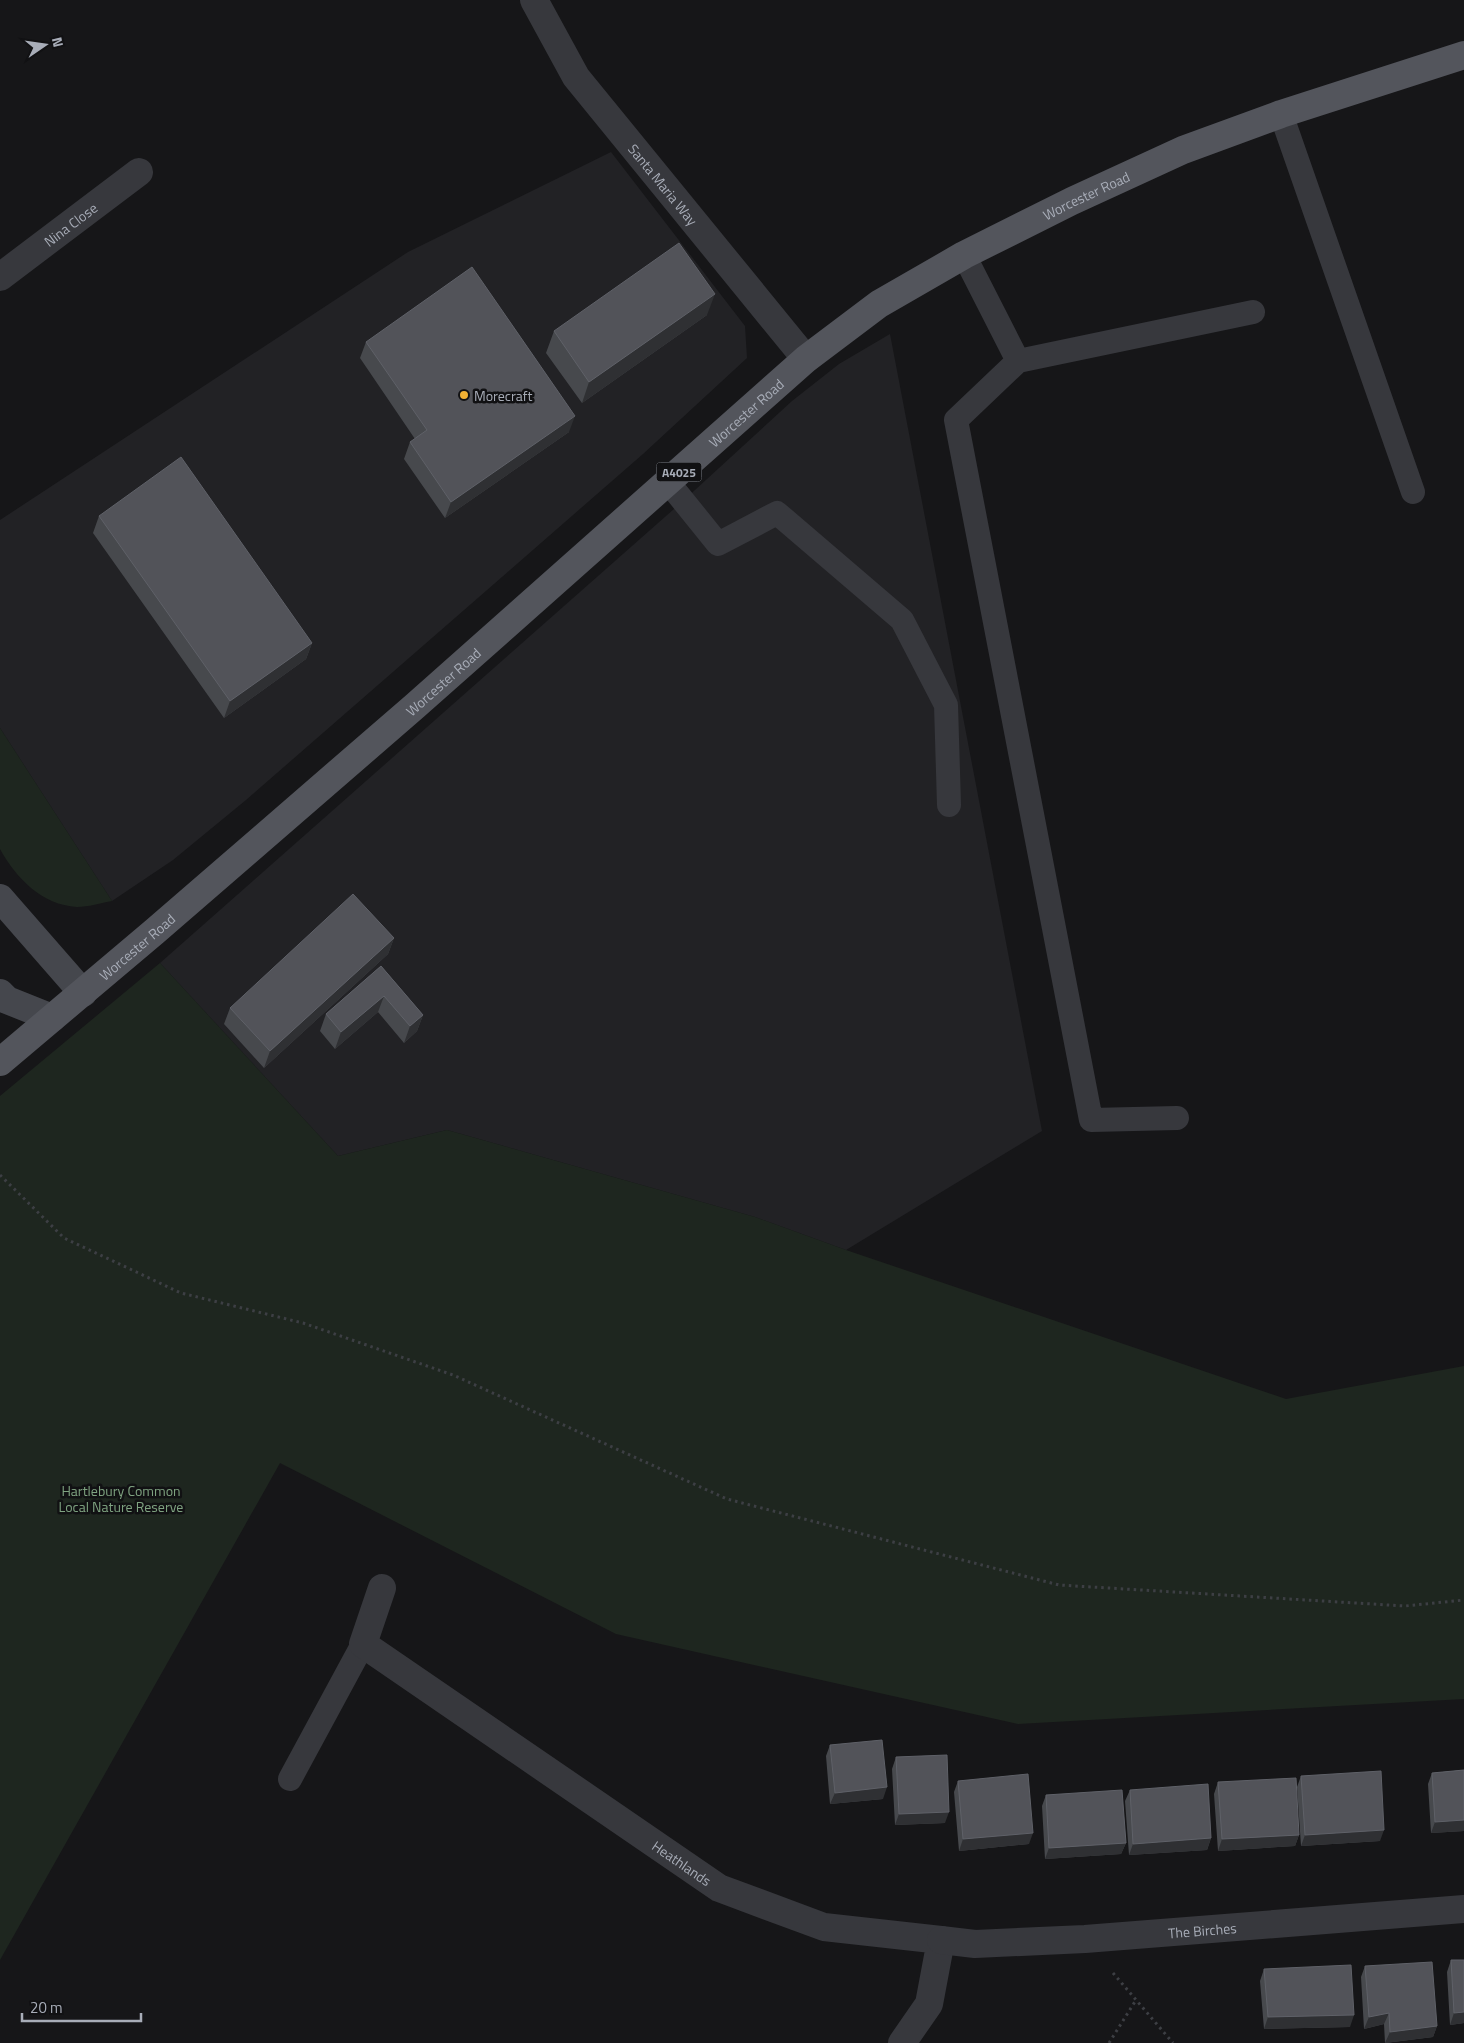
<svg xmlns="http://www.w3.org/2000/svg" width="1464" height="2043" font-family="'Titillium Web',sans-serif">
	<rect width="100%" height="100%" fill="#161618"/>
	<path fill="#222225" d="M611,152L745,326L747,358L643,454L246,800L173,860L112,901L0,728V520L408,252Z
		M890,334L1042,1131L846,1250L755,1217L447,1130L338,1156L160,963L683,501L792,401L839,364Z"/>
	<path fill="#1e261f" d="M0,728L112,901C101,903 88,907 77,907C42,905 16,878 0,849Z
		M160,963L338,1156L447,1130L755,1217L846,1250L1286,1399L1464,1366V1699L1018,1724L616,1634L280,1463L0,1960V1096Z"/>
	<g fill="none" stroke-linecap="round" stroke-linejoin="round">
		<path stroke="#3d3f44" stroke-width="3" stroke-dasharray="2.5 4" stroke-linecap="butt" d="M0,1175L64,1238L181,1293L303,1323L453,1375L727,1499L1059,1585L1405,1606L1464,1600
			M1113,1973L1173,2043
			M1109,2043L1136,2000"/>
		<path stroke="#37383d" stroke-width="24" d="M1281,114L1413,492
			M964,255L1018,361L1253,312
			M1018,361L956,420L1091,1120L1177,1118
			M668,482L718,544L777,513L902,620L946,705L949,805
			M290,1779L363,1644"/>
		<g stroke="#37383d" stroke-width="28">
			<path id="s1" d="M534,0L576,77L806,359"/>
			<path id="s2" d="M0,277L139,172"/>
			<path id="s3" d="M382,1588L363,1644L719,1888L824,1927L941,1940L929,2004L902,2043"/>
			<path id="s4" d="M941,1940L975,1944L1085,1939L1464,1909"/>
		</g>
		<path stroke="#45474d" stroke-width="28" d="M0,898L83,993
			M0,993L7,1000L52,1018"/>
		<path stroke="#53555c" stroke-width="28" id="s5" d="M0,1062L154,932L415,706L806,359L879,304L964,255L1072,201L1183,150L1281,114L1464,55"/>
	</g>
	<path fill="#47494d" d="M707,315L582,403L546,353L554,331Z
		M366,342L569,432L445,518L404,459L410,442L415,439L360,358Z
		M99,516L312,643L306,659L224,718L93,533Z
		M394,938L388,954L264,1068L224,1024L230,1008Z
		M381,966L423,1015L417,1031L404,1043L378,1012L335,1049L320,1031L326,1014Z
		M830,1745L883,1799L830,1804L826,1756Z
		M896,1757L945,1823L895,1825L892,1769Z
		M1464,1770V1831L1431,1833L1428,1784L1432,1773Z
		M1301,1776L1380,1841L1301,1846L1297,1787Z
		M958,1781L1029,1844L959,1851L954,1792Z
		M1218,1782L1299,1835L1295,1846L1218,1851L1214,1794Z
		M1130,1790L1211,1838L1207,1850L1129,1855L1125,1801Z
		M1046,1795L1126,1843L1121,1854L1045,1859L1042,1806Z
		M1451,1960H1464V2023L1450,2025L1447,1972Z
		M1365,1966L1437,2026L1433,2037L1385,2043L1384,2024L1364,2029L1361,1977Z
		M1264,1969L1350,2027L1264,2029L1260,1981Z"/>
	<path fill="#2f3033" d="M715,294L707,315L582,403L589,382Z
		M575,416L569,432L445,518L451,502Z
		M312,643L306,659L224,718L230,701Z
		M394,938L388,954L264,1068L270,1051Z
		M384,996L378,1012L335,1049L341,1032Z
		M423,1015L417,1031L404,1043L410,1026Z
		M887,1787L883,1799L830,1804L835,1793Z
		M949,1812L945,1823L895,1825L899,1814Z
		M1464,1820V1831L1431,1833L1435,1822Z
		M1384,1830L1380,1841L1301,1846L1305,1835Z
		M1033,1833L1029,1844L959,1851L963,1839Z
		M1299,1835L1295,1846L1218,1851L1222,1839Z
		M1211,1838L1207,1850L1129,1855L1133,1844Z
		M1126,1843L1121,1854L1045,1859L1049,1848Z
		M1464,2012V2023L1450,2025L1454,2013Z
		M1389,2013L1384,2024L1364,2029L1369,2017Z
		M1354,2015L1350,2027L1264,2029L1268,2017Z
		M1437,2026L1433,2037L1385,2043L1390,2032Z"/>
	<path fill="#525359" stroke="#5f6168" d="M679,243L715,294L589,382L554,331Z
		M472,267L575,416L451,502L410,442L427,430L366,342Z
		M181,457L312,643L230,701L99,516Z
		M353,894L394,938L270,1051L230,1008Z
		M381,966L423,1015L410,1026L384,996L341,1032L326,1014Z
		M882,1740L887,1787L835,1793L830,1745Z
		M947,1755L949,1812L899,1814L896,1757Z
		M1464,1770V1820L1435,1822L1432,1773Z
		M1381,1771L1384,1830L1305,1835L1301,1776Z
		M1028,1774L1033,1833L963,1839L958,1781Z
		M1296,1778L1299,1835L1222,1839L1218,1782Z
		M1208,1784L1211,1838L1133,1844L1130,1790Z
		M1122,1790L1126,1843L1049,1848L1046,1795Z
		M1451,1960H1464V2012L1454,2013Z
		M1432,1962L1437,2026L1390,2032L1389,2013L1369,2017L1365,1966Z
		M1351,1965L1354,2015L1268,2017L1264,1969Z"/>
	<circle fill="#f2b134" stroke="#111113" stroke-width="2" cx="464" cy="395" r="5"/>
	<g text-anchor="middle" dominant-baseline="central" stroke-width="5" stroke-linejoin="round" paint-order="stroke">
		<rect fill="#111113" stroke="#7b7e86" stroke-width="1" x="656.5" y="462.5" width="45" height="19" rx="4"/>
		<g font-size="12" font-weight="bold" fill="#a8adb8">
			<text x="679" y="472">A4025</text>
		</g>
		<g font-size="14" fill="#a8adb8" stroke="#111113">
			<text stroke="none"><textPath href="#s1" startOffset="226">Santa Maria Way</textPath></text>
			<text stroke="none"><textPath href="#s5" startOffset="1395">Worcester Road</textPath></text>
			<text stroke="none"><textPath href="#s2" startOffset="88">Nina Close</textPath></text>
			<text stroke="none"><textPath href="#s5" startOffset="989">Worcester Road</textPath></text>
			<text stroke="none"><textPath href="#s5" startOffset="584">Worcester Road</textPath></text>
			<text stroke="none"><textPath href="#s5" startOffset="179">Worcester Road</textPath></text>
			<text stroke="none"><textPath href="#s3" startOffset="446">Heathlands</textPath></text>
			<text stroke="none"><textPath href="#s4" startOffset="262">The Birches</textPath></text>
		</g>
		<g font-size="14" fill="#a8adb8" stroke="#111113" text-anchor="start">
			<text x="474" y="395">Morecraft</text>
		</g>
		<g font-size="14" fill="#7fa381" stroke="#111113">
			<text x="121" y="1490">Hartlebury Common<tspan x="121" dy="16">Local Nature Reserve</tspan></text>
		</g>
	</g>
	<g transform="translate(45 45) rotate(77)" stroke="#111113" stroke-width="4" paint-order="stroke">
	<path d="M0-4L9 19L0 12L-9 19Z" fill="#a8adb8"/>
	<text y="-8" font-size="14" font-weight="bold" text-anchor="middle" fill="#a8adb8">N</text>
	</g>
	<path d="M22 2013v8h119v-8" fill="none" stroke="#a8adb8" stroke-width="2.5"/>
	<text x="30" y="2013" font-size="15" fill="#a8adb8" stroke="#111113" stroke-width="4" paint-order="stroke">20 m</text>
</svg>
